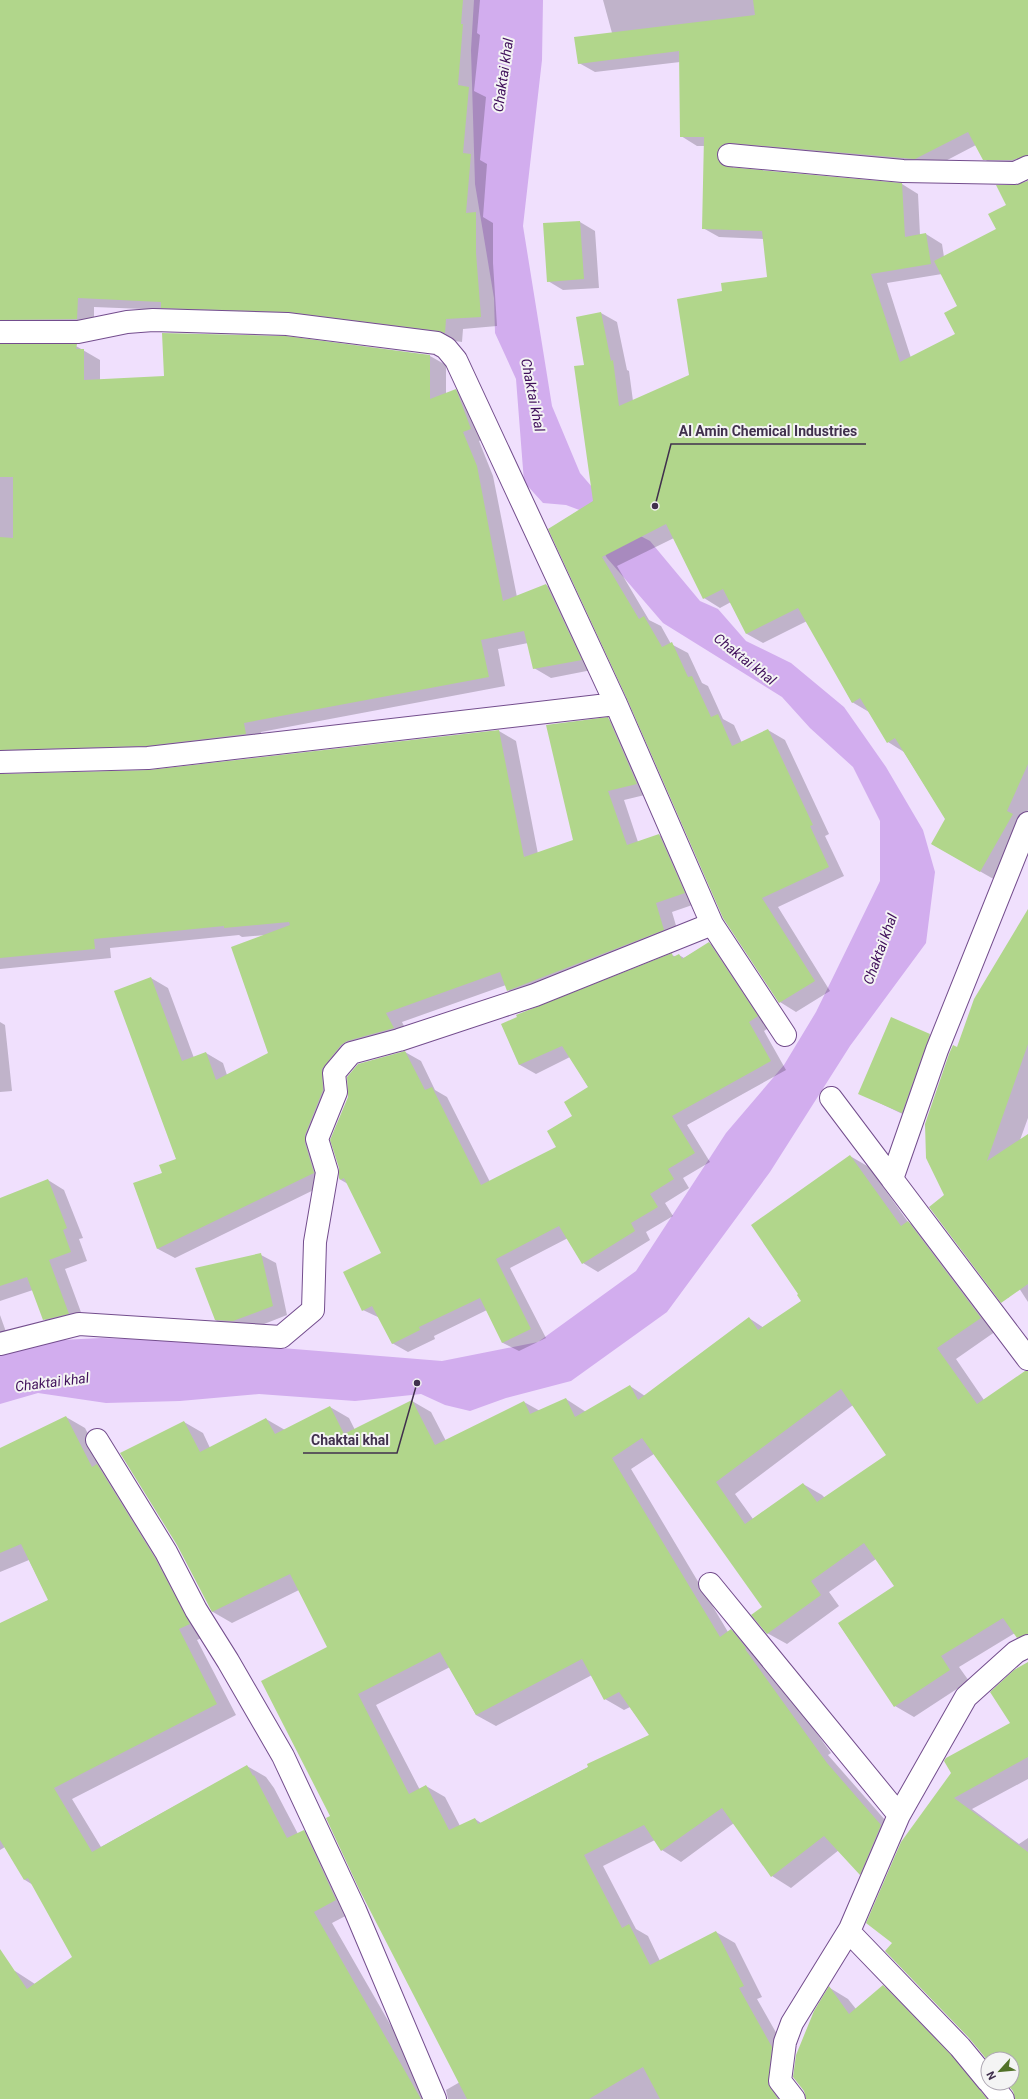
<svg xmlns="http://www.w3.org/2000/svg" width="1028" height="2099" font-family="Roboto,sans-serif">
	<rect width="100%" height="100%" fill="#f0e0fd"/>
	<path fill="#d2adee" d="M474,0H543L542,60L523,226L552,406L580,473L629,530L650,541L700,601L718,609L746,641L791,663L844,707L886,767L923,830L935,872L926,943L850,1046L770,1172L667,1312L571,1381L506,1398L470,1411L445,1405L421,1394L355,1401L259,1394L180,1401L106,1403L38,1393L0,1404V1350L22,1342L101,1338L208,1342L442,1361L538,1342L636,1271L726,1133L784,1065L816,1012L880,881V821L853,767L810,728L782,697L663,623L607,558L582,511L566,505L543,503L524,482L516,379L495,333L494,298L475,184L471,50Z"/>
	<path fill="#0003" fill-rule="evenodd" d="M0,0H480L477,33L480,35L474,91L486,97L480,160L487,164L483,217L493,223V263L497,326L463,329L462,342L306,321L168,310L94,307V328L4,342L5,345L76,346L100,360V380L165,377L430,356L446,365V394L456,390L472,400L487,438L479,441L493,476L517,597L546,585L563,595L597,669L551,678L534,668L528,643L498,649L505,686L261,732L262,743L4,773L5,775L148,772L499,731L516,741L538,854L574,841L608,719L625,728L653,793L624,800L638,842L659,835L676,844L701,902L672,912L680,939L525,1000L508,990L506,985L402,1022L410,1038L364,1050L339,1079L322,1145L330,1182L175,1258L158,1249L134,1184L163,1173L177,1160L151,978L168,988L194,1058L206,1053L223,1063L227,1075L270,1054L266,935L242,937L239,935L110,948L111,958L0,969Z
		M603,0H1028V169H1000L984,159L976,145L932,168L733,163V169L902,184L918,194L920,235L926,234L942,244L944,257L997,230L1015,186L1028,181V810L997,881L932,844L946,819L904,752L888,742L869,712L852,702L807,621L763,643L747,634L731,602L720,608L704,598L674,538L617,566L649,620L661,626L671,644L688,653L702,683L708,686L723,719L734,725L742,743L768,730L785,740L829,834L825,836L844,876L778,907L830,991L796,1012L780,1002L628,699L550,529L594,501L585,365L601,313L617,322L627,370L629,371L633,401L690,376L724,292L768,278L764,239L719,237L703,228L705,146H697L681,136L680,62L595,72L579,63L612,33ZM942,274L959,307L956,335L911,358L887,283Z
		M580,222L595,231L599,288L563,290L548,281Z
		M1028,911V1118L1020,1140L1028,1135V1254L996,1275L1009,1298L990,1287L946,1196L958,1048Z
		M709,943L724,952L773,1025L764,1031L786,1070L687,1125L710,1162L683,1178L689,1188L665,1203L673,1216L646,1232L650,1240L598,1272L583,1263L568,1238L510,1268L546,1338L519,1351L503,1343L487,1310L434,1336L435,1339L408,1352L392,1343L380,1318L363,1310L382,1253L348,1184L341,1180L340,1168L405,1052L421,1061L435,1090L447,1097L490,1182L558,1147L589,1088L570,1057L536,1074L520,1065L502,1025L672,955L676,957L679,955L684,958Z
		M0,1022L5,1025L12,1091L0,1092Z
		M929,1035L944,1044L917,1121L859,1093Z
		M850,1156L869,1167L908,1222L927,1233L999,1329L956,1359L984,1400L1028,1371V1643L1015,1633L959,1667L969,1681L914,1717L895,1706L839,1624L895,1586L876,1559L829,1592L839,1606L787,1644L767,1633L764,1607L654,1454L631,1469L728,1632L731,1630L750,1641L831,1753L828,1755L900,1837L879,1885L860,1874L839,1850L791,1888L772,1876L734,1823L681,1862L662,1850L655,1840L603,1866L636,1929L648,1936L660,1961L716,1932L735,1943L762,1997L757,1999L791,2059L789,2099H448L446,2090L460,2082L331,1817L329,1648L299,1590L232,1623L213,1612L178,1545L184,1422L203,1433L210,1448L266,1419L285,1430L330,1407L349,1418L355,1430L412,1401L431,1412L446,1441L524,1402L540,1411L566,1399L586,1412L630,1386L645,1396L749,1318L764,1328L802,1301ZM853,1405L888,1456L825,1498L822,1495L803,1484L753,1519L735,1494ZM450,1667L476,1715L496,1726L592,1675L605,1699L624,1710L630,1707L650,1735L481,1823L475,1819L460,1826L445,1797L426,1786L420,1790L376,1705Z
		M48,1180L64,1190L83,1238L79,1239L87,1261L65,1269L85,1323L61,1329L44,1319L33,1290L0,1301V1212Z
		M261,1255L276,1263L287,1315L249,1330L231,1328L215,1320Z
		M1028,1275V1302L1015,1282Z
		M0,1315L10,1343L0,1347Z
		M66,1417L85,1428L107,1471L208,1635L197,1640L236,1715L72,1799L101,1847L247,1766L266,1777L274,1788L298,1834L304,1831L323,1842L355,1911L332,1923L433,2099H0V1971H15L35,1984L74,1957L33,1885L25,1880L5,1847L0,1850V1624L49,1600L29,1560L0,1572V1449Z
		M1028,1663V1779L972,1809L1019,1844L1028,1838V2099H1016L1014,2091L1007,2083H1012V2059L988,2060L894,1942L902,1842L1011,1724Z
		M883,1986L902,1997L996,2099H807L830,1988L848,1999L856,2009Z"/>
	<path fill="#b1d68b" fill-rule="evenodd" d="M0,0H463L461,24H463L458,85L469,87L463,153L471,154L466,213L476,212V253L481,317L446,319L445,333L439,331L288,312L161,308V302L78,298L77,319L0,320Z
		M753,0H1028V155L1012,160H983L968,132L915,159L730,143L724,144L719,148L717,154L718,160L722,165L728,167L902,183L905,237L926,233L931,264L871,274L900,362L955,334L944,313L957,306L934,261L996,229L988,214L1006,205L996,185H1015L1028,181V764L1007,811L1013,814L980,872L931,844L945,819L895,738L887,743L860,698L852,703L798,608L746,634L723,589L703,599L666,524L602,557L639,619L644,616L662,647L672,642L688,677L692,676L711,717L718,714L732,746L768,729L813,825L810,826L829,867L762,898L815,981L779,1003L723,918L627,699L548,529L593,501L574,366L584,365L576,317L601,312L611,361L613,360L619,406L689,375L677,299L722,291L721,283L767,277L762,231L702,229L704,137H680L679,51L578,64L574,37L755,15Z
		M580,221L584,279L547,282L543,223Z
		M162,333L286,336L430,355V399L456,389L471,429L463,432L477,466L503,601L546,584L582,660L533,669L524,631L481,640L489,677L244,723L246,734L147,746L0,750V537L13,538V477H0V344H77L76,349H84V380L164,376Z
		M608,717L637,784L608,791L627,845L659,834L685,893L656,903L664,930L507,991L500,972L386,1013L394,1028L347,1041L341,1045L322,1069L323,1090L305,1135V1143L314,1173L157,1249L133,1183L162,1173L159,1165L176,1159L114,991L151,977L182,1061L206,1052L216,1080L268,1053L231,947L290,925L289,922L224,928V926L94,939L95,949L0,958V774L149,770L499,730L524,857L573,840L546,725Z
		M1028,909V1044L987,1161L1028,1134V1284L1001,1303L929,1207L944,1195L926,1158L925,1124L949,1054L953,1045L957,1047L974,999Z
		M709,942L758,1016L749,1022L771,1061L672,1116L695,1153L668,1169L674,1179L650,1194L658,1207L631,1223L635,1231L582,1264L559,1226L496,1259L531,1329L502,1343L480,1298L419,1327L420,1330L392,1344L372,1306L362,1311L343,1272L381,1253L344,1178L340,1180L339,1178V1168L330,1140L348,1097L347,1077L358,1064L405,1051L425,1090L432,1087L481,1185L556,1147L547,1131L572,1116L564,1102L588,1087L562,1046L519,1065L501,1024L517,1017L516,1015L672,953L673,957L679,954L682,959Z
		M891,1017L930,1034L902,1113L858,1094Z
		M850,1155L901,1226L908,1221L981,1318L937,1348L977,1404L1025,1371H1028V1634L1017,1638L1003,1618L941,1656L950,1670L894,1707L838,1623L894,1586L864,1543L811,1581L821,1595L767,1634L751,1615L762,1607L642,1438L612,1458L720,1637L731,1629L746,1648L745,1649L827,1763L881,1825L860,1875L824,1836L771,1877L722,1808L661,1851L644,1825L584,1855L622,1928L629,1924L650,1965L716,1931L744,1986L739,1988L772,2047L768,2084L778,2099H660L643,2067L589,2099H467L359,1889L326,1818L330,1816L261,1681L327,1647L290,1574L212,1612L177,1545L120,1453L184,1421L200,1452L266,1418L275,1434L330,1406L344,1434L412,1400L435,1445L524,1401L530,1414L566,1398L575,1417L630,1385L638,1400L749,1317L758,1330L801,1301L797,1295L798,1294L751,1225ZM841,1389L886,1455L817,1502L803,1483L745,1524L716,1482ZM440,1652L476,1715L582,1659L604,1700L619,1692L649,1735L587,1764L588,1767L478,1824L475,1818L449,1830L426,1785L409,1794L358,1694Z
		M48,1179L67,1228L63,1230L71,1252L49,1260L69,1314L43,1320L27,1277L0,1286V1198Z
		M261,1253L273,1306L233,1321L215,1320L195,1268Z
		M66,1416L92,1467L97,1464L155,1558L190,1624L179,1629L217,1704L54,1788L92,1852L247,1765L253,1776L254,1775L287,1838L304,1830L336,1900L314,1912L421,2099H0V1949L27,1989L72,1957L28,1878L24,1880L0,1840V1623L48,1600L21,1544L0,1553V1448Z
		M1028,1662V1757L954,1798L1028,1852V2099H1015L1013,2091L1006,2083H1012V2059H988V2061L969,2038L885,1951L892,1943L866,1923L901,1842L951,1773L944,1761L946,1758L1010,1723L990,1692L1014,1670Z
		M883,1985L951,2055L987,2099H806L804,2091L793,2077L796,2055L814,2011L829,1986L849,2014Z"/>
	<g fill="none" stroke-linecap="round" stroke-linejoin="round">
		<g stroke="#734d8d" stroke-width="24">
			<path id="minor" d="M729,155L903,171L1015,173L1028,167
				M0,332H78L127,322L153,320L287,324L437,343L446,348L456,360L616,704L712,924L785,1035
				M0,762L148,758L616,704
				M1028,823L937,1050L892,1179L1028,1359
				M831,1098L892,1179
				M0,1344L79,1324L281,1337L313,1310L315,1242L327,1172L317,1139L336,1092L334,1073L351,1053L399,1040L535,995L712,924
				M97,1440L166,1552L196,1610L228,1661L283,1756L355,1910L435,2099
				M710,1584L899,1815
				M988,2081L960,2047L851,1934L850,1929L899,1815L966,1697L1016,1652L1028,1646
				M990,2083L1003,2099
				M794,2099L780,2081L785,2042L792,2023L850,1929"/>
		</g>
		<use href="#minor" stroke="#fff" stroke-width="22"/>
	</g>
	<g text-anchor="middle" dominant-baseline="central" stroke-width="4" stroke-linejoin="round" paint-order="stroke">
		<g font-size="14" font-style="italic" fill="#40105b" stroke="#f4f4f4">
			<text transform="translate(503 75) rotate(-82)">Chaktai khal</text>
			<text transform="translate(533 395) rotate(79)">Chaktai khal</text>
			<text transform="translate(745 659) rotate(38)">Chaktai khal</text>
			<text transform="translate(880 949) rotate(-70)">Chaktai khal</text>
			<text transform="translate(52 1382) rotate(-7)">Chaktai khal</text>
		</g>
	</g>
	<path fill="none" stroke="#40304d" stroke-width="1.5" d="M655 506L671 444H866M417 1383L397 1453H303"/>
	<g fill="#40304d" stroke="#f4f4f4" stroke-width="1.5">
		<circle cx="655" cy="506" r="4"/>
		<circle cx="417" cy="1383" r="4"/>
	</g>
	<g font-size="14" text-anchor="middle" font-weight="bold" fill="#40304d" stroke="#f4f4f4" stroke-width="4" stroke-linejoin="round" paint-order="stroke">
		<text x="768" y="436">Al Amin Chemical Industries</text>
		<text x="350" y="1445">Chaktai khal</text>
	</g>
	<g transform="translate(1000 2071) rotate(243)"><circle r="19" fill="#f4f4f4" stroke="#aca6b1"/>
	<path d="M0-3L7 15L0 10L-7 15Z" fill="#527229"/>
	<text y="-6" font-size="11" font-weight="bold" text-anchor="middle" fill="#40304d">N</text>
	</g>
</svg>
